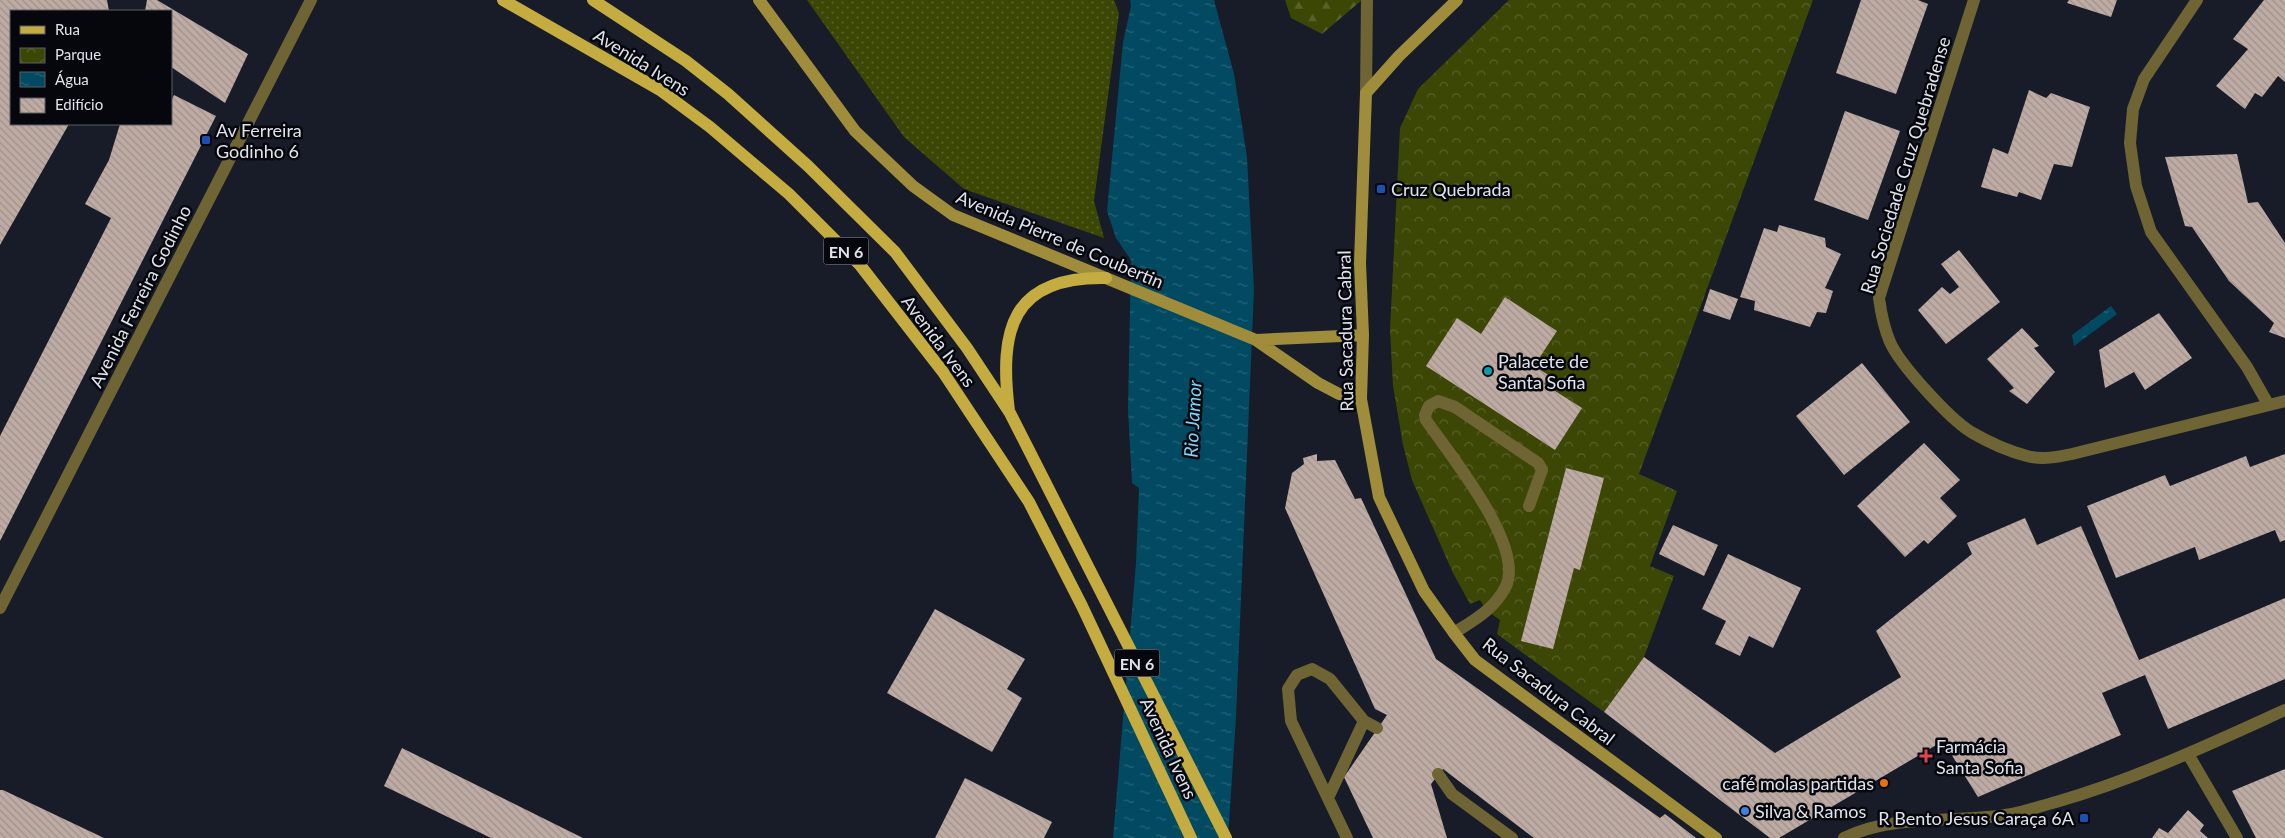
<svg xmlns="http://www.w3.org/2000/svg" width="2285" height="838" font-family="Lato,sans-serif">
	<defs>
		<pattern id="grass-dots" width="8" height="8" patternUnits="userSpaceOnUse" patternTransform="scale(1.25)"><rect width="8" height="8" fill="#3c4705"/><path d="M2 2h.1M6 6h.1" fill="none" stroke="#58612a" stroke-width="1.8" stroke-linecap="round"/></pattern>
		<pattern id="forest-firs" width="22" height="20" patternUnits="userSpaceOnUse" patternTransform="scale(1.25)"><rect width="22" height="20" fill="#3c4705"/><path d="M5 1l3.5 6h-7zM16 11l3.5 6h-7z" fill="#58612a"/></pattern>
		<pattern id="park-crowns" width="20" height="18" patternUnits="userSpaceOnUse" patternTransform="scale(1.25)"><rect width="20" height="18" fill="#3c4705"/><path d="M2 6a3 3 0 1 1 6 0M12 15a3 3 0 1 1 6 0" fill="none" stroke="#58612a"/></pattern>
		<pattern id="water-ripples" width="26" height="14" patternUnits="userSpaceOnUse" patternTransform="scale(1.25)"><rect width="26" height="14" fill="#014a61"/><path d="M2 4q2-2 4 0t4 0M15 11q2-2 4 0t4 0" fill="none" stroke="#266478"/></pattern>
		<pattern id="building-back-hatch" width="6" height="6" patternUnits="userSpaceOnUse" patternTransform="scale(1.25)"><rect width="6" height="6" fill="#beaba4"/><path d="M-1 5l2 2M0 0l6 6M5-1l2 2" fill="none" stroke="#9f918c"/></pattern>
	</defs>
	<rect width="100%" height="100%" fill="#171c28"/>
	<path fill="url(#grass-dots)" d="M807,0H1114L1119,13L1094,201L1104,238L964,189L904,137Z"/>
	<path fill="url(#forest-firs)" d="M1285,0H1362L1322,34L1291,18Z"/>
	<path fill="url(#park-crowns)" d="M1509,0H1813L1639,474L1677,491L1650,566L1674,576L1644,657L1604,712L1497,634L1500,620L1487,611L1480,600L1470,604L1453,573L1412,480L1403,445L1393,386L1390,330L1400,128L1418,89Z"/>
	<path fill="url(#water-ripples)" d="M1130,0H1214L1234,74L1247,157L1254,289L1236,717L1228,838H1113L1136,563L1139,488L1132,483L1128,409L1131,260L1116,238L1107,211L1123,42L1131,6Z
		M2111,306L2117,314L2074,346L2072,335Z"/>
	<path fill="url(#building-back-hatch)" d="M0,0H107L109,11H11V124H69L0,245Z
		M147,0H157L248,54L225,103L171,67V11H145Z
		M1861,0H1918L1928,4L1896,94L1836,73Z
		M2069,0H2117L2111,17L2067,3Z
		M2264,0H2285V82L2278,76L2262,97L2255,93L2245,109L2216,86L2248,49L2233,39Z
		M2029,90L2046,98L2051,93L2090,107L2072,167L2054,164L2041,200L2019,192L2017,197L1981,187L1993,148L2008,154Z
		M174,95L216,116L0,541V436L111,218L85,204L109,160L120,124H171V101Z
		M1845,111L1900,131L1868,220L1814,200Z
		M2237,154L2248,203L2258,202L2285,243V338L2269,332L2274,323L2229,281L2192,227L2185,226L2165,157Z
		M1779,225L1825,238L1826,247L1841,254L1825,288L1833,291L1826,313L1817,312L1810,327L1754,310L1755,301L1740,297L1764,228L1777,232Z
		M1959,250L2000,302L1946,344L1918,310L1942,287L1950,294L1959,287L1941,264Z
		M1710,289L1738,299L1730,320L1703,311Z
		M1505,297L1557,331L1534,366L1550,376L1544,384L1582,408L1555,450L1426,366L1457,318L1481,334Z
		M2159,313L2192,358L2145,390L2134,372L2105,388L2099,350Z
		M2022,328L2039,346L2034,348L2055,372L2027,404L2009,391L2014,388L1987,359Z
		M1862,363L1910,422L1844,475L1796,416Z
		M1924,443L1960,480L1940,498L1957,516L1928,544L1924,540L1905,557L1857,506Z
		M1317,454V461L1335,460L1355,499L1361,498L1436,659L1660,818L1665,814L1696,838H1534L1443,769L1431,784L1447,838H1373L1344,777L1387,715L1375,709L1285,508L1292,473L1304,464L1303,458Z
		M2285,454V540L2280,542L2275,530L2199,560L2195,547L2116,578L2087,506L2165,475L2170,486L2246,456L2250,467Z
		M1566,468L1604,478L1580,570L1574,568L1553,649L1521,641Z
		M2025,518L2037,545L2081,526L2139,660L2285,598V679L2168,729L2145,675L2102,693L2121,735L1978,797L1943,741L1779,838H1770L1604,712L1644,657L1775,753L1901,677L1876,631L1972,554L1967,543Z
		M1673,525L1718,545L1704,576L1659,554Z
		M1728,554L1801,588L1773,648L1749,636L1740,656L1715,644L1726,621L1702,609Z
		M935,609L1025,659L1007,689L1022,698L992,752L887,693Z
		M402,748L583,838H491L384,786Z
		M2285,769V838H2256L2232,791Z
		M965,778L1052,822L1044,838H935Z
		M0,790H3L104,838H0Z
		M2188,810L2204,825L2200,831L2208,838H2152L2159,828L2168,833Z"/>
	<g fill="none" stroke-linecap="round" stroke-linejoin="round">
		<path stroke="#6f6434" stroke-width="12" d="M1366,93L1367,0
			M1454,633C1474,620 1495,609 1506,586C1525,545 1449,454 1426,420L1425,415L1429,406L1438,401L1455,407L1538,463L1542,470L1529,506
			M1364,721L1377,728
			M1438,774L1452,794L1512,838"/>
		<path stroke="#6f6434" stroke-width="12" d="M1974,0L1879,298C1881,313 1884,328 1890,342C1900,365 1950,419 1971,432C1988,442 2008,451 2027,456C2042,460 2058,457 2072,454L2285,401
			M2197,0L2144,79L2133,109L2130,143L2136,186L2151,232L2247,367L2268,404
			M0,608L311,0
			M2188,754L2237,838
			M1328,798L1364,721L1330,679L1312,669L1297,675L1288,689L1291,721L1347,838
			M1844,838C1895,813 1957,824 2012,814C2027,811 2041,806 2056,802C2136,779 2210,744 2285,710"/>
		<path stroke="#9f8d3c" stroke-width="12" d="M759,0L855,131L913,186L953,215L1256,340L1318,383L1339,394L1361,399
			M1457,0L1399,56L1366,93L1360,263L1363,335L1361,399L1379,497L1424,591L1454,633L1475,660L1716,838
			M1256,340L1363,335"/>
		<path stroke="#c4ac40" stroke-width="12" d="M503,0L660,90L710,127L789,194L860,265L943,372L1029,502L1082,606L1191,838
			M593,0L686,61L728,94L808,166L895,252L967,348L1010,413L1226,838
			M1009,411C999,330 1011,276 1106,278"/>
	</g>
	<g fill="#1a4fb4" stroke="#05070c" stroke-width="2">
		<rect x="201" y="135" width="10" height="10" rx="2.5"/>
		<rect x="1376" y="184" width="10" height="10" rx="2.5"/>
		<rect x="2079" y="813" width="10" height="10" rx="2.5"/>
	</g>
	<circle fill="#0f9aa8" stroke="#05070c" stroke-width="2" cx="1488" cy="371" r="5"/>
	<path fill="#e0444e" stroke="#05070c" stroke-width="2" d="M1923.5 748.5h5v5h5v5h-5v5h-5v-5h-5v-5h5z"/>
	<circle fill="#e8710a" stroke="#05070c" stroke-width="2" cx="1884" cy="783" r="5"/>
	<circle fill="#3f7fe0" stroke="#05070c" stroke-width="2" cx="1745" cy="811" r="5"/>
	<g text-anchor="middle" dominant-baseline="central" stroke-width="5" stroke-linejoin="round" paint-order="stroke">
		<g fill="#05070c" stroke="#9ea1a8" stroke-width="1">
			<rect x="823.5" y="237.5" width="45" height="27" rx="4"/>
			<rect x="1114.5" y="649.5" width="45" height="27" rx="4"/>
		</g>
		<g font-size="16" font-weight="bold" fill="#dfe3eb">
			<text x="846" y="251">EN 6</text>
			<text x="1137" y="663">EN 6</text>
		</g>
		<g font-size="18" fill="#dfe3eb" stroke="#05070c">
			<text transform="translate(642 62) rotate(32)">Avenida Ivens</text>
			<text transform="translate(1905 165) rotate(-73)">Rua Sociedade Cruz Quebradense</text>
			<text transform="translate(1060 239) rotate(23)">Avenida Pierre de Coubertin</text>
			<text transform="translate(140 296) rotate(-63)">Avenida Ferreira Godinho</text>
			<text transform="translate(1345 331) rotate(-91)">Rua Sacadura Cabral</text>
			<text transform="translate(939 341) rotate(53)">Avenida Ivens</text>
			<text transform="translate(1549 691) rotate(38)">Rua Sacadura Cabral</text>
			<text transform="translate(1169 748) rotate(65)">Avenida Ivens</text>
		</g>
		<g font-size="18" fill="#dfe3eb" stroke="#05070c" text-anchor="start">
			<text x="216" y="130">Av Ferreira<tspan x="216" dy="21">Godinho 6</tspan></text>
			<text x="1391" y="189">Cruz Quebrada</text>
			<text x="1498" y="361">Palacete de<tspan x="1498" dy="21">Santa Sofia</tspan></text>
			<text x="1936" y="746">Farmácia<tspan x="1936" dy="21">Santa Sofia</tspan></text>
			<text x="1874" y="783" text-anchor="end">café molas partidas</text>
			<text x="1755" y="811">Silva &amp; Ramos</text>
			<text x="2074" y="818" text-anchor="end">R Bento Jesus Caraça 6A</text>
		</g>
		<g font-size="19" font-style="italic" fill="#7ed4f8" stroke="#05070c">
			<text transform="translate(1192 419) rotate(-87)">Rio Jamor</text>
		</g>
	</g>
	<rect x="10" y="10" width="162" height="115" fill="#05070c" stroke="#5c5f65"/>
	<rect x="20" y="26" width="25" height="8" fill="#c4ac40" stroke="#5c5f65"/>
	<text x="55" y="35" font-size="15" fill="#dfe3eb">Rua</text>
	<rect x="20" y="48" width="25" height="15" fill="url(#park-crowns)" stroke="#5c5f65"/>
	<text x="55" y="60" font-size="15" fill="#dfe3eb">Parque</text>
	<rect x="20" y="72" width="25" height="15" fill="url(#water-ripples)" stroke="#5c5f65"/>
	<text x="55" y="85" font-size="15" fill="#dfe3eb">Água</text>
	<rect x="20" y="98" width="25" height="15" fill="url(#building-back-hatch)" stroke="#5c5f65"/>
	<text x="55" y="110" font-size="15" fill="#dfe3eb">Edifício</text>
</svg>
